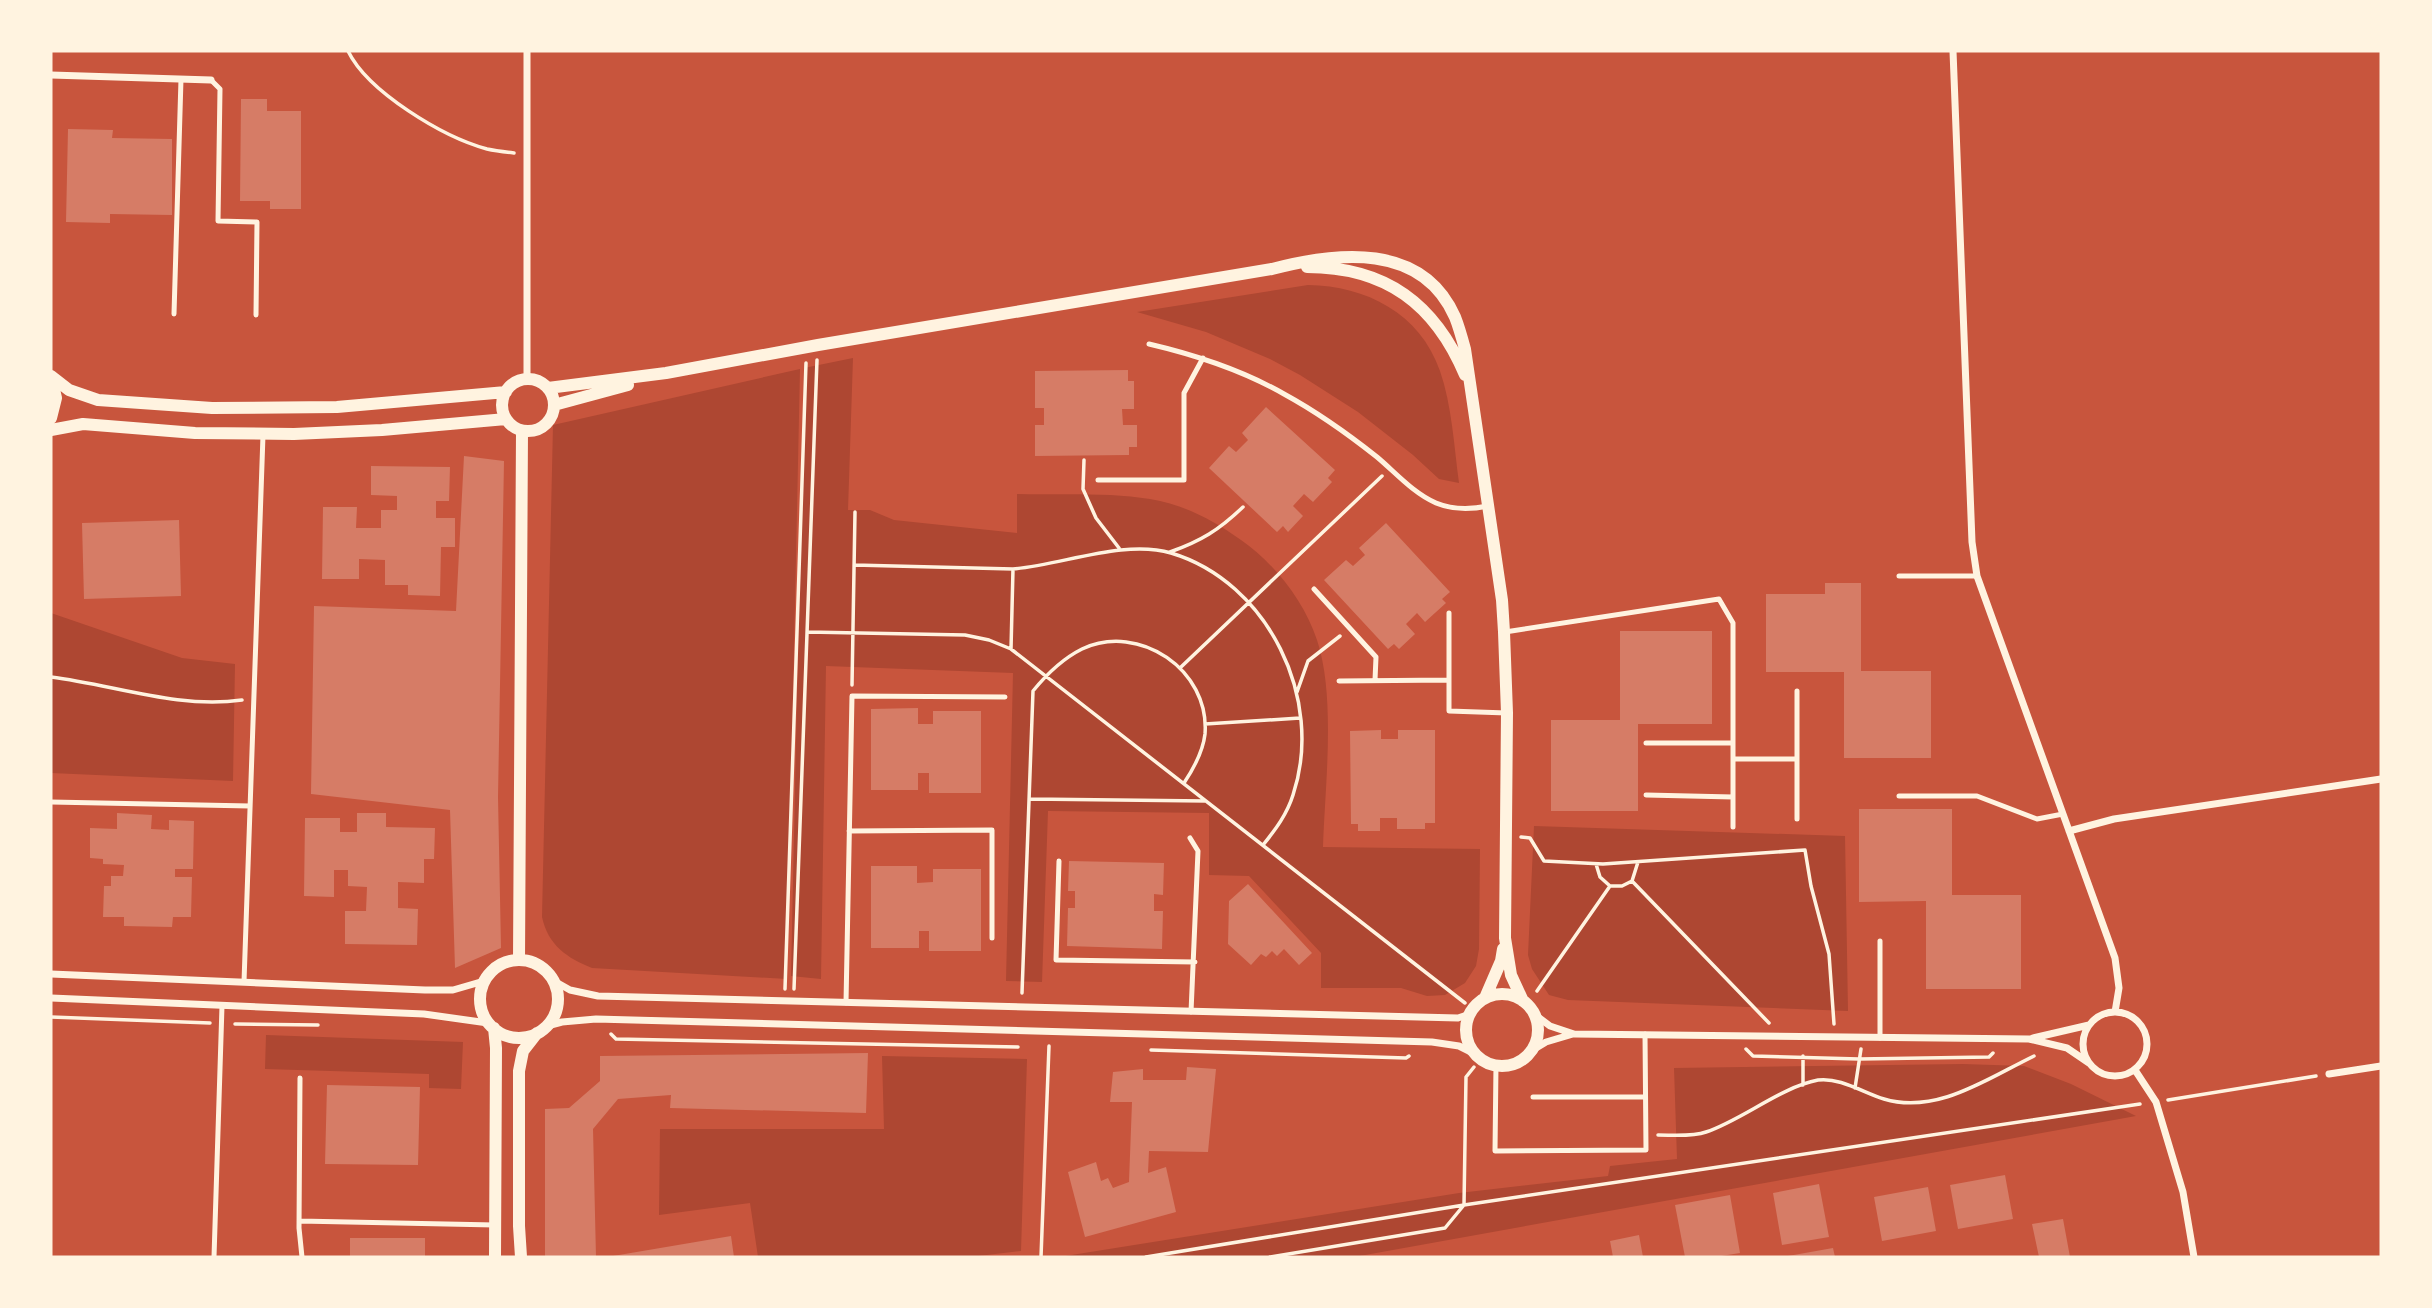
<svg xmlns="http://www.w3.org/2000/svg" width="2432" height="1308" font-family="'Exo 2',sans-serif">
	<rect width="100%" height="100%" fill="#c8553d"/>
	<path fill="#ae4732" d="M1308,285C1366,286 1420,313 1440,371C1452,406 1454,446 1459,483L1439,479L1413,455L1358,412L1300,375L1270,359L1206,332L1137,312Z
		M853,358L848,510H870L894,520L1017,533V494C1060,495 1109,492 1150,499C1185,505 1213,520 1241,540C1275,564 1304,601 1317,640C1336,697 1325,786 1323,847L1480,849L1479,949L1476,966L1465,983L1445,995L1427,996L1401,988H1321V953L1249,876L1209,875V813L1048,811L1042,982L1006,981L1013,673L826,666L821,979L791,976L804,368Z
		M800,369L787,979L592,968C567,958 548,945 542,917L553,425Z
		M51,613L182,658L235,664L233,781L51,773Z
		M1534,826L1845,836L1848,1011L1568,1000L1549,995L1532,969L1528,955Z
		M266,1035L463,1042L461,1089L429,1088V1074L265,1069Z
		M882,1056L1027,1059L1021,1251L970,1257H758L750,1203L659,1215L660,1129H884Z
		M1963,1064L2024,1066L2071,1084L2136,1116L1354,1257H1059L1459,1193L1608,1176L1610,1166L1677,1159L1674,1068Z"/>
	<path fill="#d67c66" d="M241,99H267V111H301V209H270V201H240Z
		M68,129L113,130L112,138L172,139V215L110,214V223L66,222Z
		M1128,370V381H1134V409H1122L1123,425H1137V447H1129V455L1035,456V425H1044V408H1035V371Z
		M1266,407L1335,470L1328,478L1332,482L1313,502L1304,494L1293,506L1303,516L1288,532L1283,526L1277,532L1209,468L1229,446L1236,452L1248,440L1242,433Z
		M464,456L504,461L498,797L501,948L455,968L450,810L311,794L314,606L456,611Z
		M371,466L450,467L449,501H436V518H455V547H441L440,596L408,595V585H385V560L359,559V579H322L323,507H357L356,528H381V510H397V496L371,495Z
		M179,520L181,596L84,599L82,523Z
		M1386,523L1450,592L1442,599L1446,603L1425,622L1417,613L1406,624L1415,634L1399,649L1394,644L1388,649L1324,580L1346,560L1353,566L1365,555L1359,548Z
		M1825,583H1861V671H1931V758H1844V672H1766V594H1825Z
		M1620,631H1712V724H1638V811H1551V720H1620Z
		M918,708V724H933V711H981V793H929V773H918V790H871V709Z
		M1381,730V739H1398V730H1435V823H1425V829H1397V818H1380V831H1358V824H1351L1350,731Z
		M1859,809H1952V895H2021V989H1926V901L1859,902Z
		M117,813L152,815L151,829L169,830V820L194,821L193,869H175V877H192L191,917H173L172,927L124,926V917H103L104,886H111V876H123L124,865L103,864V859L90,858V828L117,829Z
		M357,813H386V827L435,828L434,859H424V883L398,882V908L418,909L417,945L345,944V911H366L367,887L348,886V870H334V897L304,896L305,818H340V832H357Z
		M1069,861L1164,863L1163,895L1154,894V911H1163L1162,949L1067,946L1068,908H1075V891H1068Z
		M871,866H917V883L933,882V869H981V951H929V931H919V948H871Z
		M1248,884L1312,953L1299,965L1284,949L1277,956L1272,951L1266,957L1261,954L1251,965L1228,944L1229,901Z
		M868,1053L866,1113L670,1108L671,1095L618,1099L593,1129L596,1257H545V1109L569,1108L600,1081V1056Z
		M1187,1067L1216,1069L1208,1152L1149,1151L1148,1173L1166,1167L1176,1212L1085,1237L1068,1172L1096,1162L1101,1181L1108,1178L1113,1188L1129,1182L1132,1102H1110L1113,1072L1143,1069V1080H1186Z
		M327,1085L420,1087L418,1165L325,1164Z
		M2005,1175L2013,1219L1958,1229L1950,1185Z
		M1819,1184L1829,1237L1782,1245L1773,1193Z
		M1928,1187L1936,1231L1882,1241L1874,1197Z
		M1730,1195L1740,1253L1715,1257H1685L1675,1205Z
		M2063,1219L2070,1257H2039L2032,1224Z
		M1639,1235L1643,1257H1613L1610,1241Z
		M731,1236L734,1257H613V1256Z
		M350,1238H425V1257H350Z
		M1833,1248L1835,1257H1788V1256Z"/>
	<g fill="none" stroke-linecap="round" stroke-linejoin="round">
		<path stroke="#fff3e0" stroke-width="3.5" d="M348,51C368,92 443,137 487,149C496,151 505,152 514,153
			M1084,460L1083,489L1096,518L1119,548
			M1170,552C1201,541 1219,530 1243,507
			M854,565L1013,569L1011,649
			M1013,569C1062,565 1124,539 1171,553C1268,582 1325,699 1293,795C1287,814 1276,829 1263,845
			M807,632L965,635L989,640L1011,649L1465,1003
			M1181,667L1382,476
			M51,677C115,685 177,709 242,700
			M852,685L855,512
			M1297,692L1308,661L1340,636
			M1205,724L1300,718
			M1029,799L1206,801
			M1521,837L1530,838L1544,861L1603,864L1805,850L1811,886L1829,954L1834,1024
			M1596,864L1600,877L1610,886H1622L1632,881L1638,862
			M1632,881L1769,1023
			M785,989L806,363
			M794,989L817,360
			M1537,991L1610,886
			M1022,993L1033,691C1046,675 1062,659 1082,649C1139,622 1210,670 1205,734C1203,752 1194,768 1184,783
			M51,1017L210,1023
			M235,1024L318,1025
			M611,1034L616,1039L1018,1047
			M1746,1049L1753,1056L1859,1059L1989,1057L1993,1053
			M1151,1050L1406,1058L1409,1056
			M1803,1056V1085
			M1855,1088L1861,1049
			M2168,1100L2316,1076
			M1658,1135C1673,1135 1692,1137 1706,1132C1742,1120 1781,1087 1818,1080C1840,1077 1864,1093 1884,1099C1937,1115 1988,1078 2034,1056
			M1041,1257L1049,1046
			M1146,1257L1464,1205L1466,1077L1474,1067
			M1270,1257L1445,1228L1464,1205L2140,1104"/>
		<path stroke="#fff3e0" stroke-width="5" d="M211,80L220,89L218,221L257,222L256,315
			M174,314L181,79
			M1149,344C1196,355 1242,370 1284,394C1317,412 1348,434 1377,457C1395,472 1413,493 1436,503C1453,510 1469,510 1488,506
			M1098,480H1184V393L1203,358
			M1899,576H1977
			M1314,589L1376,657L1375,680
			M1449,613V711L1507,713
			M1505,632L1719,599L1733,623V827
			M1339,681L1449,680
			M1797,691V819
			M1646,743H1733
			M1733,759H1797
			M1646,795L1733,797
			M1899,796H1977L2037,819L2063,814
			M51,802L250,806
			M849,831L992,830V938
			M1190,838L1198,851L1191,1012
			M1059,861L1056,960L1195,962
			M1880,941V1038
			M244,982L263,435
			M846,1003L852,696L1005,697
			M1496,1065L1495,1151L1646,1150L1645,1034
			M300,1078L299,1228L302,1257
			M1533,1097H1645
			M299,1221L495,1225
			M214,1257L222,1006"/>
		<path stroke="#fff3e0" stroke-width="7" d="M1953,51L1972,542L1977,576L2115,958L2119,988L2115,1012
			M51,75L211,80
			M527,379V51
			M2069,831L2114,819L2381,779
			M51,974L425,990H453L484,981
			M554,981L570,990L598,996L1458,1018L1470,1014
			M51,998L424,1014L488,1023
			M2083 1044a32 32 0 1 1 64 0a32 32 0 1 1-64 0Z
			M1534,1014L1550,1026L1574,1034L2029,1039L2067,1048L2089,1063
			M547,1026L562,1022L596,1019L1432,1042L1459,1046L1477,1055
			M2033,1038L2089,1025
			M1531,1051L1546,1042L1573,1034
			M2135,1070L2156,1102L2183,1192L2194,1257
			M2329,1074L2381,1066"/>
		<path stroke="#fff3e0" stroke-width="12" d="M1307,267C1386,267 1435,304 1465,375
			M51,376L69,390L98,400L212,408L337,407L506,392
			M502 405a26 26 0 1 1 52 0a26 26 0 1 1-52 0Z
			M548,388L666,373L818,345L1272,269C1337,252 1422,242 1455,317C1459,327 1462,338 1465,349L1502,600L1504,632L1507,713L1505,938L1511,975L1523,1001
			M554,405L628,385
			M51,418L56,398L51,377
			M51,430L83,424L195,433L294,434L382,430L506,419
			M480 999a39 39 0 1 1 78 0a39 39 0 1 1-78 0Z
			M519,960L522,431
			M1466 1030a36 36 0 1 1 72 0a36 36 0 1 1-72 0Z
			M1485,998L1501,961L1503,949
			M494,1028L496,1048L495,1257
			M521,1257L519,1226V1071L523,1051L537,1033"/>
	</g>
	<rect width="2432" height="1308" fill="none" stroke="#fff3e0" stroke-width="105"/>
</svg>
